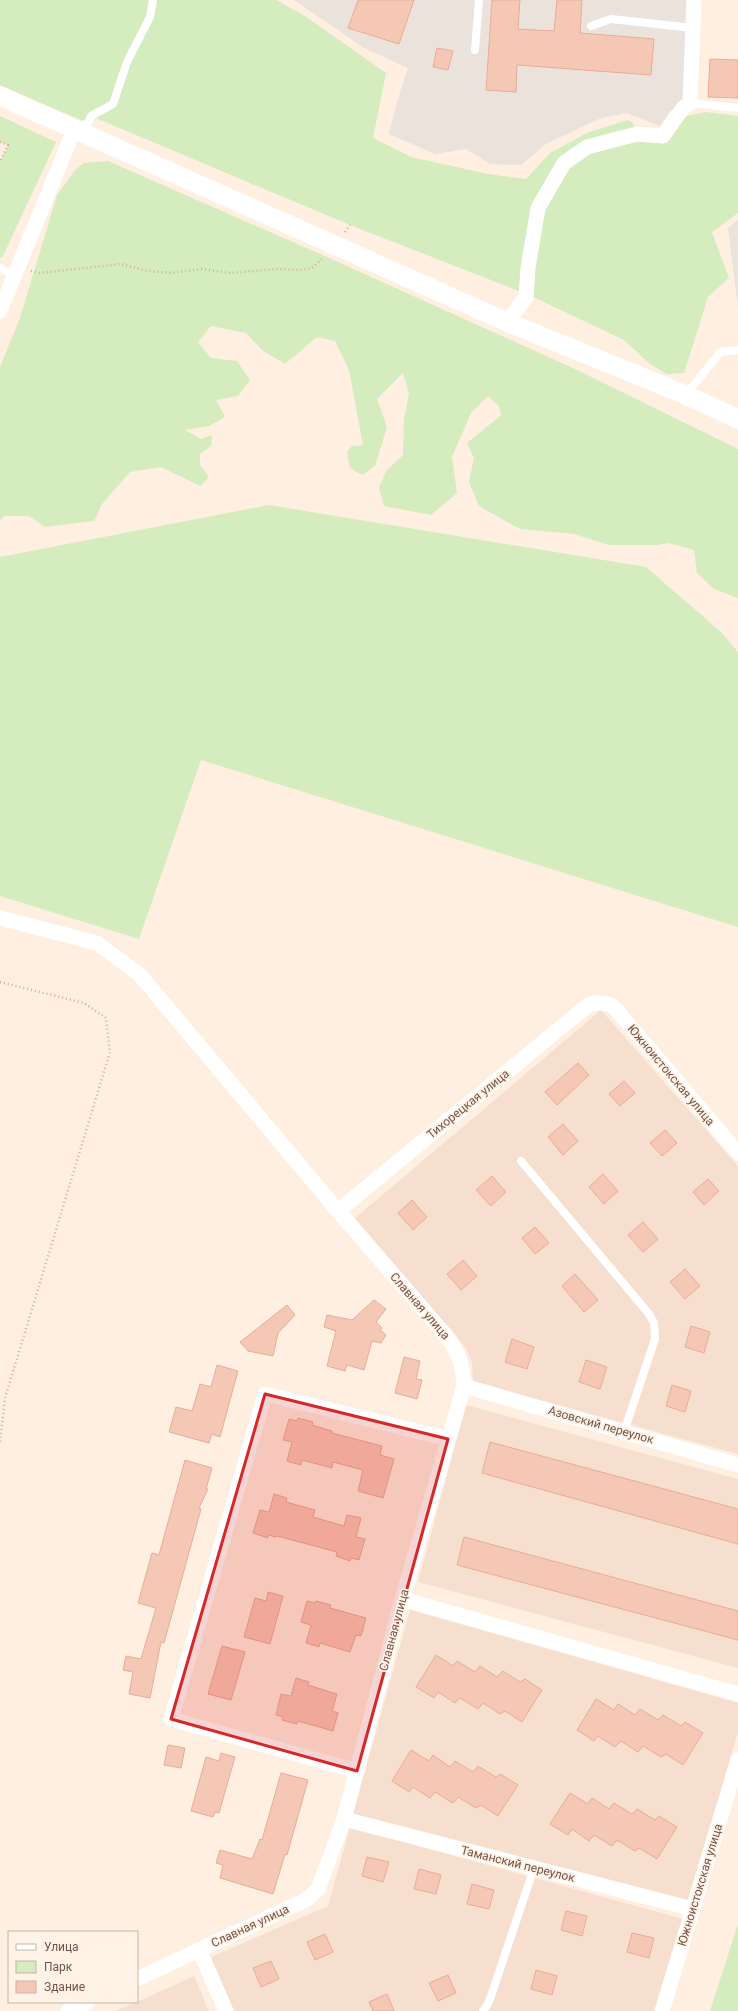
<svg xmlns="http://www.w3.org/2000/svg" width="738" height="2011" font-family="Roboto,sans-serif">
	<rect width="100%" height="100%" fill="#feefe0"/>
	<path fill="#f6dfce" d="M601,1010L738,1166V1454L473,1382L472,1363L466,1348L355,1218Z
		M466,1405L738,1479V1668L418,1582Z
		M410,1610L738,1703V1732L688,1901L353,1814Z
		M350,1827L683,1919L655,2011H234L211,1957L328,1906Z
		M194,1976L209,2011H115L137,2002Z"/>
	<path fill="#ece2dc" d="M294,0H701L696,98L670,111L660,126L627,113L601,118L546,144L521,165L490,164L466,149L435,154L389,134L396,105L408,68L364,48Z
		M738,220V307L728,228Z"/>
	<path fill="#d5ecbe" d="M0,0H276L305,16L386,73L373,138L411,157L488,174L526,179L550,153L589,132L628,120L633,123L635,130L584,144L536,204L524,293L350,225L91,116L88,123L0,85Z
		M705,112L738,116V213L712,232L729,278L708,297L684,373L667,374L650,364L624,340L531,296L543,207L569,163L596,152L642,138L679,118Z
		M0,116L56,142L2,258L0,257V162L8,145L0,142Z
		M108,161L327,257L575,369L738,449V598L714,589L697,573L694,550L669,543L658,545H609L574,534L520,529L479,506L469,482L474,458L467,443L501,415L499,406L488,396L471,413L452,457L457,493L431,515L384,506L379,488L386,471L403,455L404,419L409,394L403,373L377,399L387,427L375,466L362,475L350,468L347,452L352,446L363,445L349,370L335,341L317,337L285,364L262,350L246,333L211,326L198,342L211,358L237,361L250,380L238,396L216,400L225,417L209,426L185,430L201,439L212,435L211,446L200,454V465L209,477L200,486L161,467L130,472L102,504L94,521L45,527L29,516H5L0,520V367L20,318L57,195L75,170L84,163Z
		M269,505L646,567L722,633L738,652V927L201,760L139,939L0,896V557Z
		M738,1924V2011H710Z"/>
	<path fill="#f5c8b6" stroke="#e8ac95" d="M358,0H414L399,44L348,28Z
		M492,0H520L518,29L554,31L557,0H582L580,33L654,39L651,75L517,65L516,92L486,90Z
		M437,48L453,51L448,70L433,67Z
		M710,59L738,60V98L708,97Z
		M578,1063L589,1075L557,1105L545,1092Z
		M624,1081L635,1093L620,1106L609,1094Z
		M563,1124L578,1141L563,1155L548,1137Z
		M665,1130L677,1143L662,1156L650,1143Z
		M603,1174L618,1191L604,1204L589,1187Z
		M492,1176L506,1192L491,1206L476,1190Z
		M708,1179L719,1191L704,1205L693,1192Z
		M412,1200L427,1217L413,1230L398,1213Z
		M643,1222L658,1239L643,1252L628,1235Z
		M535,1227L549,1243L535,1254L522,1238Z
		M463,1260L477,1276L461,1290L447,1274Z
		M685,1269L700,1286L685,1299L670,1282Z
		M575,1274L598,1300L584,1312L562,1286Z
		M374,1300L386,1309L376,1322L382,1328L380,1330L386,1335L381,1343L372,1341L364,1370L347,1365L345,1371L327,1366L336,1331L324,1327L327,1315L352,1320Z
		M287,1305L295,1315L278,1333L273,1356L248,1351L240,1342Z
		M691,1326L710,1332L704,1353L685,1347Z
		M512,1339L534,1347L527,1369L505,1362Z
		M404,1357L420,1361L416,1379L422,1380L417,1399L395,1393Z
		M586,1360L607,1367L600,1389L579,1382Z
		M217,1365L238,1371L220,1437L212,1434L209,1443L169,1432L176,1407L192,1411L200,1384L211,1387Z
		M672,1385L691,1391L685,1412L666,1406Z
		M298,1418L313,1422L312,1425L332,1431V1433L382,1446L380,1455L394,1459L383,1498L358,1491L363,1470L333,1462L332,1468L302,1460L301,1465L287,1461L292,1442L283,1440L289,1419L297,1421Z
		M490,1442L738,1509V1544L482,1473Z
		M185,1460L212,1468L206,1489H208L199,1508L201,1509L164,1643L161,1642L150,1698L129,1694L133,1672L123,1670L126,1656L141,1659L156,1608L138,1603L152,1553L159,1555Z
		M274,1494L287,1498L286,1502L315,1510L313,1517L344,1526L347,1515L361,1518L356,1537L365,1539L359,1560L351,1558L350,1561L336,1556L337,1552L277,1536L276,1537L268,1535V1538L253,1533L260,1510L269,1512Z
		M464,1537L738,1611V1640L457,1565Z
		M268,1592L283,1596L270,1644L244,1637L255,1598L266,1601Z
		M307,1601L315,1603L316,1601L331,1605L330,1608L366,1618L361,1636L356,1635L350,1652L320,1643L319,1647L306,1643L311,1625L301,1622Z
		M222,1646L245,1652L231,1700L208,1694Z
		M436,1655L453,1666L457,1661L475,1672L480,1666L497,1677L503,1671L520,1682L525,1679L542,1690L522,1722L505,1711L500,1714L483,1703L478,1709L460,1698L455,1703L438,1692L434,1698L416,1687Z
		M296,1678L309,1682L308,1685L337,1694L332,1711L338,1713L333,1731L298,1721L297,1724L282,1720L283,1717L276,1715L281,1694L291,1696Z
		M596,1699L614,1710L618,1704L635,1715L640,1709L658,1720L663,1715L681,1726L685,1722L703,1733L683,1765L666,1754L661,1757L643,1746L638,1752L621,1741L615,1747L598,1736L594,1741L577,1730Z
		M168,1745L185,1748L181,1768L164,1765Z
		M411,1750L429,1761L433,1755L450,1767L455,1761L473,1772L478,1766L496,1777L500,1774L518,1785L498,1816L481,1805L476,1808L458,1797L453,1803L435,1792L430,1798L413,1787L409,1792L392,1781Z
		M221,1753L235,1757L219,1813L215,1812L213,1817L191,1811L206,1757L219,1761Z
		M281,1773L308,1780L287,1855L285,1854L273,1894L220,1878L223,1865L216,1863L220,1850L252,1859L260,1839L262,1840Z
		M570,1793L588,1804L592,1798L609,1809L614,1803L632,1814L637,1809L655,1820L659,1816L677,1827L657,1859L639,1848L635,1851L617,1840L612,1846L594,1835L589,1841L572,1829L568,1835L550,1824Z
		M367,1857L389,1862L383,1882L362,1876Z
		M419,1869L441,1875L436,1894L414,1889Z
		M472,1884L494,1890L489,1909L467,1904Z
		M566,1911L587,1916L582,1936L561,1930Z
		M632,1933L654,1938L649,1958L627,1952Z
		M325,1934L333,1952L315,1960L307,1942Z
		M271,1961L279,1979L261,1987L253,1968Z
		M536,1970L557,1976L552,1995L531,1989Z
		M448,1975L456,1993L438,2001L429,1983Z
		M387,1994L394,2011H373L369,2002Z"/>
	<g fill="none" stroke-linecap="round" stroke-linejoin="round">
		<path stroke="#d9ab99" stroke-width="2.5" stroke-dasharray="1 3" stroke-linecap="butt" d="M0,142L8,145L0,162
			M345,232L350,225
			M31,271L40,273L121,264L148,271L170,273L202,269L230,273L278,269L300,270L312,268L323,258
			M0,982L84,1003L106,1018L110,1052L5,1398L0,1443"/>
		<path stroke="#fff" stroke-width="8" d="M591,26L611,19L693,28
			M475,50L479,0
			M690,103L738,108
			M77,128L88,123L91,116L113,104L127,62L150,17L153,0
			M0,268L14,275
			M686,395L720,352L738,350
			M521,1161L649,1314L654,1323L655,1339L624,1432
			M483,2011L489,2002L534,1868"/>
		<path stroke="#fff" stroke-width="15" d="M0,311L74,130
			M507,322L526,297L528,268L538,208L564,163L587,147L637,134L663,136L683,108L690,103L694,0
			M0,918L97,943L140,975L338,1211L448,1338C459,1353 463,1367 464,1386L402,1599L344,1819L318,1889L306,1900L137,1979
			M338,1211L587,1006C596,1001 604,1002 613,1006L738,1153
			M464,1386L738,1465
			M402,1599L738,1694
			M357,1771L171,1719L265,1394L448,1439
			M344,1819L693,1909
			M199,1950L226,2011
			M68,2011L87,2002
			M662,2011L738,1760"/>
		<path stroke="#fff" stroke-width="19" d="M0,96L507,322L686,395L738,419"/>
	</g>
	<path fill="#d62828" fill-opacity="0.2" stroke="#d62828" stroke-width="3" stroke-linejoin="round" d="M265,1394L448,1439L357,1771L171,1719Z"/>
	<g text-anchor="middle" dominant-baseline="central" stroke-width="3.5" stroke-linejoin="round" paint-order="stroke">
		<g font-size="12" fill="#765246" stroke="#fff3e7">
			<text transform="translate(671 1075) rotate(50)">Южноистокская улица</text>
			<text transform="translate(468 1104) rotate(-39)">Тихорецкая улица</text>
			<text transform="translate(420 1306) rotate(49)">Славная улица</text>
			<text transform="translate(601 1425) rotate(16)">Азовский переулок</text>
			<text transform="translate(394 1630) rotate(-75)">Славная улица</text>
			<text transform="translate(518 1864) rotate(14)">Таманский переулок</text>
			<text transform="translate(700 1885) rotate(-73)">Южноистокская улица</text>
			<text transform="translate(250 1926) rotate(-25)">Славная улица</text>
		</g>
	</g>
	<rect x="8" y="1931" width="130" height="72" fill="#fff3e7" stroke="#c8b3a7"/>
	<rect x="16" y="1944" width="20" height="6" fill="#ffffff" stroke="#c8b3a7"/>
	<text x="44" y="1951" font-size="12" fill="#765246">Улица</text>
	<rect x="16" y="1961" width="20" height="12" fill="#d5ecbe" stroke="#c8b3a7"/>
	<text x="44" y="1971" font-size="12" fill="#765246">Парк</text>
	<rect x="16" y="1981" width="20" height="12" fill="#f5c8b6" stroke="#c8b3a7"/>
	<text x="44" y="1991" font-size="12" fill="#765246">Здание</text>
</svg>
